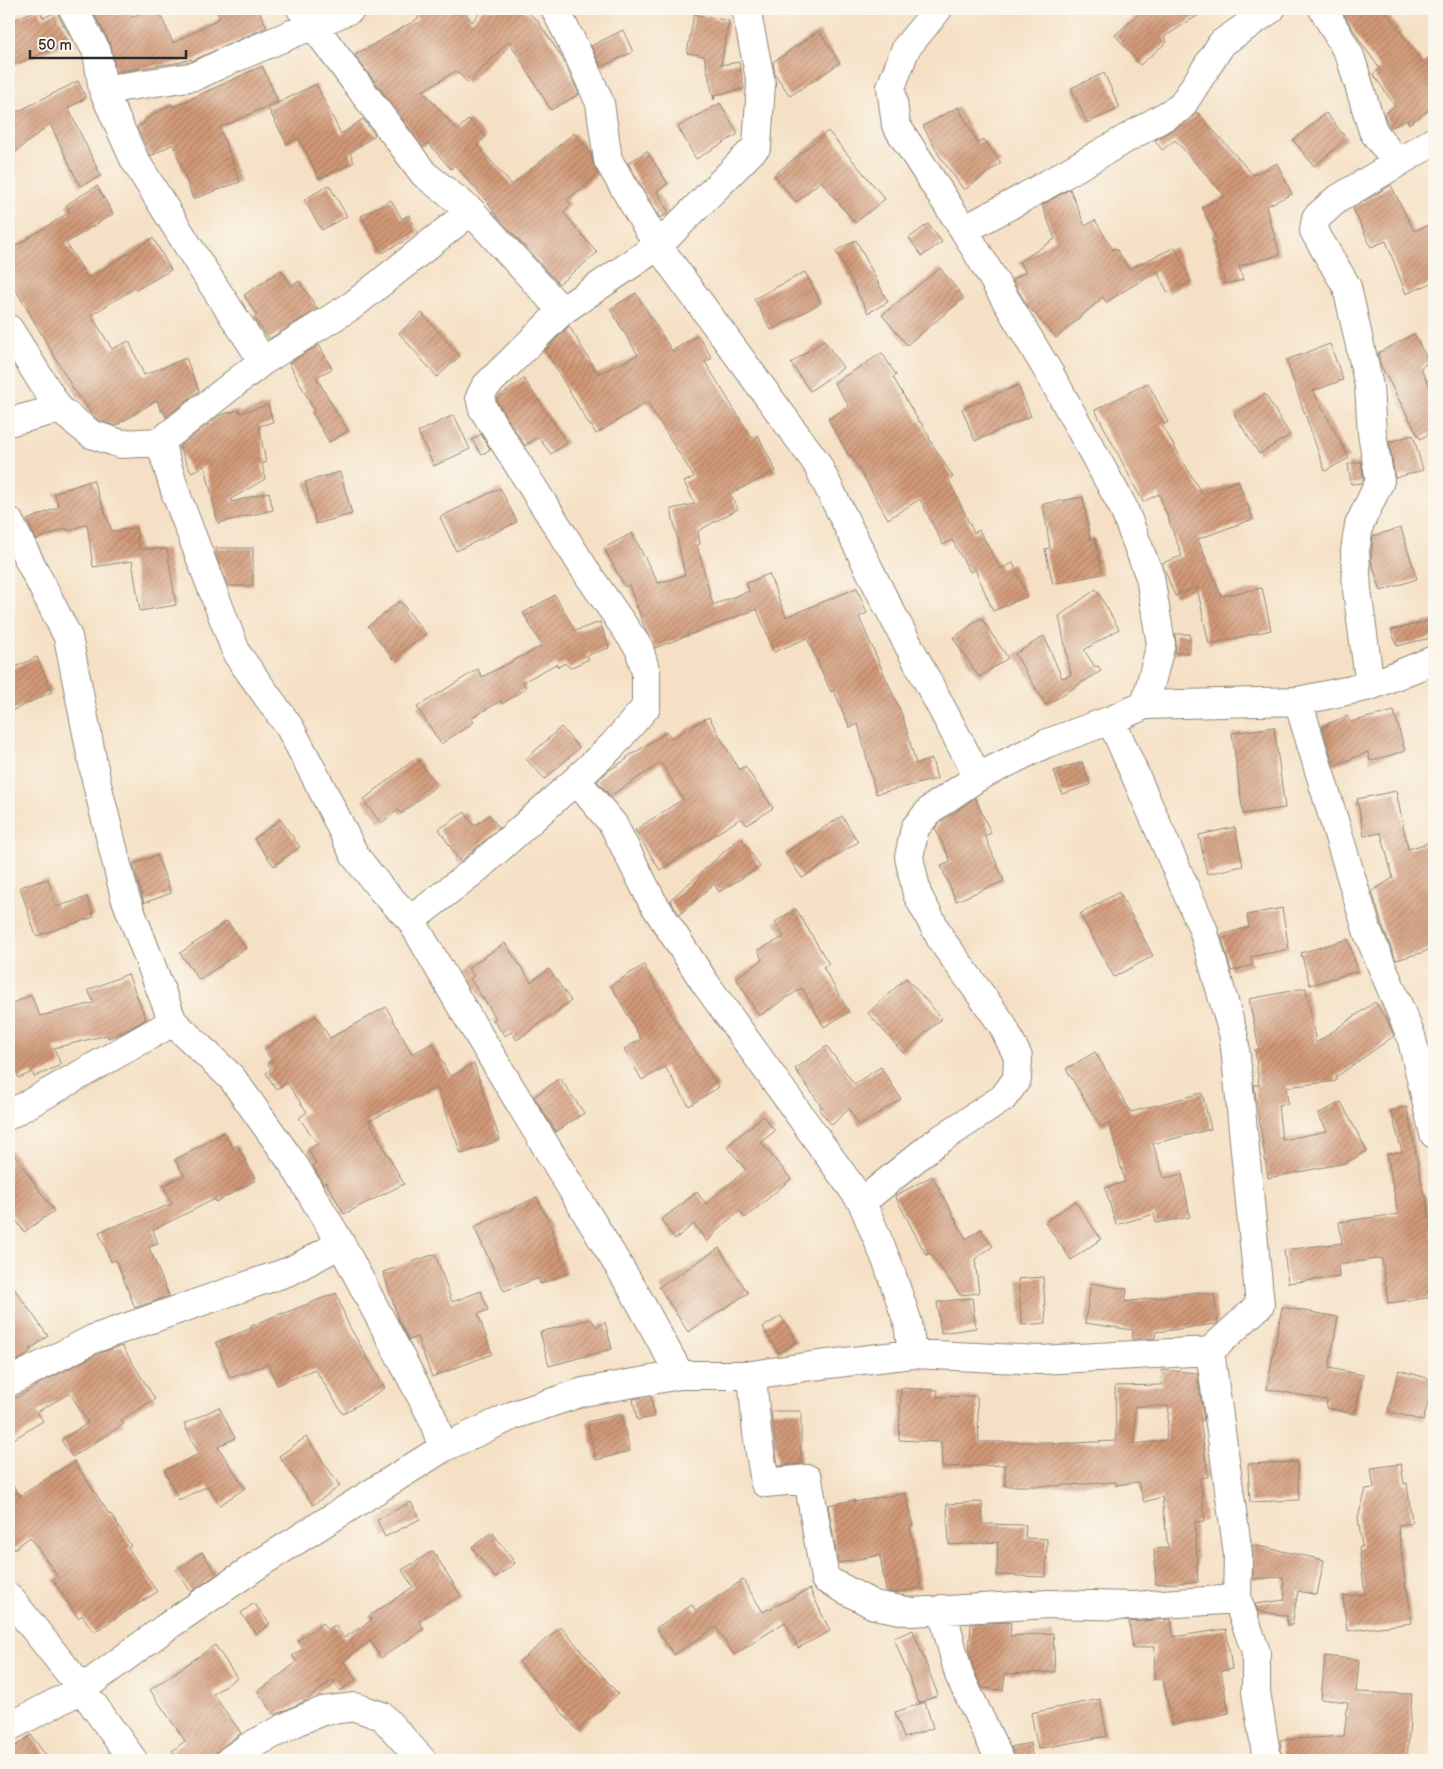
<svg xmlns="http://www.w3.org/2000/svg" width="1443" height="1769" font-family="'Balsamiq Sans',sans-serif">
	<defs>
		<pattern id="building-hatch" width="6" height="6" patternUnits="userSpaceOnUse" patternTransform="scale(1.25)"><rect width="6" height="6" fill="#d19877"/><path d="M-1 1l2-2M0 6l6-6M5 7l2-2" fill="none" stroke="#aa7c62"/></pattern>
	</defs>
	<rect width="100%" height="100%" fill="#fbf7ec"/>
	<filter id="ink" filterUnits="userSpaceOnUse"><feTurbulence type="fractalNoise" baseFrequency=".02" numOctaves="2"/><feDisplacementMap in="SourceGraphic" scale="10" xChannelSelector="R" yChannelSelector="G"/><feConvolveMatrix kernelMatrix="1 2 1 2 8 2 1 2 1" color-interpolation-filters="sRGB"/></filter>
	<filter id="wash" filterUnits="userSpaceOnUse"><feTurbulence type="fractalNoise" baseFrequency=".0096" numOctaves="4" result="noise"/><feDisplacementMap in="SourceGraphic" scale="20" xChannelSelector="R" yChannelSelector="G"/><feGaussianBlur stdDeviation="1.12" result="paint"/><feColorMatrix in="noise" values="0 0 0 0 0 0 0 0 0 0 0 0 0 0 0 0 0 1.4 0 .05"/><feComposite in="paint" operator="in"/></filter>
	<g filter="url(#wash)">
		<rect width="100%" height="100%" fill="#f5e0c5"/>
		<g id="blocks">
			<path fill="url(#building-hatch)" fill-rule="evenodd" d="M39,9L43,18L58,11L59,17L73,41L9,67V22Z
				M91,9H128L132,17L151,9H158L173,43L220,18L215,9H258L267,27L192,61L191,59L181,62L116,72L111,45Z
				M413,9H463L472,22L483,9H523L537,20L563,59L579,94L551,110L509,41L468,83L456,71L423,91L457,130L469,119L486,137L477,145L512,185L574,133L591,153L593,163L598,174L567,200L571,205L563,212L597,253L559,284L495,214L489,204L455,165L451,169L428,143L423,147L355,55L419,18Z
				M1144,9H1208L1164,37L1167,42L1140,65L1115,35Z
				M1341,9H1384L1423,63L1434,55V106L1409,124L1407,120L1390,128L1384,114L1395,106L1373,74L1380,69L1360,41Z
				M694,14L729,21L721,65L739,62L744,89L715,95L714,100L704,56L687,53Z
				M623,30L633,52L601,67L591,46Z
				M819,31L840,63L790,96L775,74L773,62Z
				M262,66L278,101L220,128L240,182L193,199L173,144L151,156L137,127L145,123L144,120L172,104L173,107Z
				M1104,73L1120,108L1087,123L1071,88Z
				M78,81L86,98L68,108L101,176L80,186L50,124L9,157V116Z
				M316,84L341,134L363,119L375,135L350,153L354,162L319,179L299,138L287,144L268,108Z
				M720,103L738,134L696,159L678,127Z
				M958,107L978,143L984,139L1001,163L964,190L939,155L923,126Z
				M1197,112L1253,175L1277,163L1292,194L1266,206L1280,255L1239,266L1243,280L1225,284L1212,238L1216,237L1202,207L1225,196L1175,140L1162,150L1155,140L1189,121Z
				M1326,113L1347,139L1314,166L1293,140Z
				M828,131L885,199L855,223L821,181L796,202L774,175Z
				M647,151L668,184L657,191L669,213L660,218L628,163Z
				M329,185L347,216L322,230L304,200Z
				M1391,185L1414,231L1434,223V282L1406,294L1386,241L1371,247L1353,208Z
				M97,186L113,214L66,243L88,278L153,238L171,270L136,290L135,288L91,315L112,349L129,341L144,375L186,358L199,391L166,417L163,410L161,411L157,400L115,426L98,420L91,414L80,396L78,397L9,278V250L70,212L66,205Z
				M1070,189L1085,226L1095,220L1113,250L1116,248L1129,269L1175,247L1191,281L1168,293L1157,271L1106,302L1103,297L1056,338L1027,305L1012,280L1026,272L1019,262L1055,239L1042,205Z
				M391,200L402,219L409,215L418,233L382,253L361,216Z
				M928,224L942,242L922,256L909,238Z
				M856,240L888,302L868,313L836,251Z
				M940,268L964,298L907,345L882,315Z
				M281,270L292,286L299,281L318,309L269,339L254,317L257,315L244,295Z
				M805,272L821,303L771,330L754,299Z
				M636,293L672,351L698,335L712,358L705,362L752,438L758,435L776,471L730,494L738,509L698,531L700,544L697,545L713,605L749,591L746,583L769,574L786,617L857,588L867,613L859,617L903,717L916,764L932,759L937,779L876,794L858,724L850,728L834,691L831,692L807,638L774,652L757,609L655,648L646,631L629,585L625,587L604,548L632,533L658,583L685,575L671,509L695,504L684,482L694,477L647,402L596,434L591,425L590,426L545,350L569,326L598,374L638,355L610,309Z
				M422,313L460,356L437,377L399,333Z
				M1414,334L1429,362L1420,368L1434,394V431L1420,439L1381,366L1378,353Z
				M824,340L843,368L810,391L791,363Z
				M1330,344L1343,380L1313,391L1349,458L1325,471L1286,360Z
				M319,345L332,369L316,377L348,431L329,442L312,412L314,410L289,363Z
				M882,353L896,375L893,377L919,422L920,421L930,438L929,439L953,477L949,480L974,533L979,530L1001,569L1013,563L1027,596L993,611L975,569L970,572L952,540L943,545L920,499L888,519L851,455L849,456L828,419L849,406L834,383Z
				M524,379L567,443L551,454L538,437L525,446L498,403L497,398Z
				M1148,383L1168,422L1162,425L1202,494L1238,480L1253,519L1198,539L1221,596L1262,588L1271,630L1209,644L1197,587L1175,596L1162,563L1182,556L1159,494L1143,502L1095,410Z
				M1018,385L1031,416L975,441L962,409Z
				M1265,394L1290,435L1259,454L1234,414Z
				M268,405L273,422L259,426L266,463H262L265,479L231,499L232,502L269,492L273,510L218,523L205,466L191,472L179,447L220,415L239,410L240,413Z
				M454,415L470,449L434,466L418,432Z
				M481,434L490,449L482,455L472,440Z
				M1413,435L1423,470L1395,478L1389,442Z
				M1361,462L1364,479L1362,483L1351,484L1348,464Z
				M340,472L352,514L316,524L305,482Z
				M93,480L112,531L136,528L139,549H167L176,605L140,611L132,561L93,567L87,524L68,531L67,528L36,540L27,520L59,507L54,493Z
				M500,488L517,522L456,551L440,517Z
				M1083,497L1090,539L1095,538L1102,574L1053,584L1045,549L1050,548L1043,504Z
				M1401,528L1417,579L1381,591L1371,561L1373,536Z
				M216,548H253V586H228L216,555Z
				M1096,589L1119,629L1084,650L1095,667L1098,666L1101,671L1046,705L1015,654L1044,636L1062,678L1071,675L1059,616Z
				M555,595L575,631L600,622L609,648L587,655L589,659L570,668L565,663L558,667L556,664L523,682L526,688L502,704L501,701L471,718L474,722L441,744L417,707L478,669L482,677L542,646L523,613Z
				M400,601L426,634L393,659L368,626Z
				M981,618L1008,658L979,677L953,638Z
				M1434,620V637L1397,646L1391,630Z
				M1175,634H1190V653H1175L1176,642Z
				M37,657L52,692L9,712V670Z
				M1394,711L1405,751L1370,761L1368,752L1334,766L1322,726L1347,716L1350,722Z
				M709,717L739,770L745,766L773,808L747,825L741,818L660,870L635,830L683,799L661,763L610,796L597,781L608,771L627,759L626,758L667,732L671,738Z
				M561,727L579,748L545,779L526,759Z
				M1274,727L1285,808L1243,814L1232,733Z
				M416,758L437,785L401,814L398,810L381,823L363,800Z
				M1082,762L1090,785L1062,794L1054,771Z
				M1396,791L1408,849L1434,841V947L1424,952L1396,960L1383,928L1372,891L1393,878L1381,833L1364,836L1357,799Z
				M975,798L991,833L985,836L1004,881L956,901L941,866L951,862L935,828L942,821Z
				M465,812L474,826L489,815L499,828L460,862L439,829Z
				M842,816L858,842L802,878L785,853Z
				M280,819L300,847L274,866L254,839Z
				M1235,827L1243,866L1207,874L1199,835Z
				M741,837L760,867L719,892L714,884L679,915L670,900Z
				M157,855L171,893L144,903L133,864Z
				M48,879L56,907L87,897L94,917L36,936L20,887Z
				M1119,892L1153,956L1114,977L1080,914Z
				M1282,908L1289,949L1250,957L1253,965L1231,971L1221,935L1249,927L1247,915Z
				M796,909L829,964L823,967L849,1012L824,1027L802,988L759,1016L736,978L762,960L758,950L784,937L775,922Z
				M227,921L246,948L199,980L180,953Z
				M1348,939L1358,971L1310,985L1301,953Z
				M505,943L531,982L549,969L571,1001L517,1040L511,1032L505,1036L493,1020L496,1018L470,979L474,976L468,968Z
				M644,965L674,1019L719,1087L689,1106L665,1067L642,1080L624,1049L641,1039L611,985Z
				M128,974L146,1019L126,1031L108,1038L107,1035L54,1048L61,1065L34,1077L32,1072L19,1078L9,1054V1005L31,995L40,1016L94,1003L88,990Z
				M906,978L942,1018L903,1053L868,1013Z
				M1306,988L1316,1043L1375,1002L1387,1020L1394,1036L1336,1077V1081L1286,1087L1288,1104L1278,1105L1282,1140L1327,1131L1318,1114L1341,1102L1367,1151L1345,1163L1268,1178L1254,1085H1259L1255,1050L1259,1049L1249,999Z
				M386,1007L412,1054L433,1043L450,1077L474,1064L500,1140L461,1154L437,1087L369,1121L404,1184L344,1214L326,1182L323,1184L313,1166L316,1164L308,1149L318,1144L299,1118L307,1112L287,1083L276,1089L266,1073L271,1069L268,1063L272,1061L264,1049L316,1016L330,1038Z
				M827,1046L854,1084L881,1067L901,1099L859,1126L849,1109L832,1125L819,1110L822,1107L795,1069Z
				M1095,1052L1131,1112L1202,1093L1211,1129L1153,1144L1164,1178L1182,1174L1190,1217L1156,1223L1154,1214L1116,1225L1105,1188L1125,1182L1109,1122L1101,1127L1066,1069Z
				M560,1078L584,1113L556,1132L534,1097Z
				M1407,1107L1424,1196L1426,1195L1434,1252V1297L1388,1303L1382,1258L1338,1265L1339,1277L1288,1283L1284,1250L1342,1243L1339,1222L1398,1214L1387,1154L1402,1152L1391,1111Z
				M763,1116L775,1131L761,1142L791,1179L745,1218L740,1211L721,1226L707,1242L694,1224L675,1239L661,1220L697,1192L706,1204L746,1170L727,1146Z
				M224,1132L233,1148L237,1145L256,1180L216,1202L215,1199L153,1230L158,1244L149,1247L169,1296L135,1308L116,1260L111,1262L99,1232L172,1204L163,1186L184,1175L175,1160Z
				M9,1147L54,1211L24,1232L9,1209Z
				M932,1176L966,1239L981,1229L993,1246L975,1259L979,1293L960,1295L930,1253L926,1255L895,1196Z
				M537,1197L552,1229H551L567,1274L540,1284L538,1278L504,1291L474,1227Z
				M1075,1201L1101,1239L1071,1260L1045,1222Z
				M719,1248L748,1293L688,1332L659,1287Z
				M435,1254L452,1302L481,1291L488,1310L478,1314L492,1354L432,1377L417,1337L409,1340L399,1321L383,1272Z
				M1043,1277L1046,1323L1022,1325L1018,1279Z
				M9,1281L48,1336L30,1349L31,1351L24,1357L9,1365Z
				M1091,1283L1127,1289L1125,1302L1196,1292L1214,1295L1218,1323L1216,1324L1156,1332L1155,1338L1132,1339L1133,1330L1085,1323Z
				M336,1293L348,1324L385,1388L343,1414L315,1369L277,1385L268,1364L230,1378L216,1342L252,1328L251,1326L282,1313V1314Z
				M972,1298L976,1328L941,1333L937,1302Z
				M1282,1307L1338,1317L1329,1368L1363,1375L1355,1414L1326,1408L1327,1400L1267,1389Z
				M781,1316L797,1342L778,1353L763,1327Z
				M591,1319L597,1327L605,1322L612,1349L549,1366L540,1332Z
				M122,1346L155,1399L121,1420L124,1424L72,1457L61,1440L88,1423L70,1393L37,1412L43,1421L9,1442V1402L41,1383L99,1353Z
				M1162,1370L1197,1373L1204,1420H1200L1208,1477L1200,1478L1205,1521L1195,1522L1198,1582L1156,1584L1154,1549L1168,1548L1162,1497L1144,1502L1138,1482L1116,1485V1482L1052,1486H1005V1465L942,1467L941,1442L899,1440L901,1388L938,1390L937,1397L977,1396L979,1442H1053V1444L1116,1441L1115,1386L1161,1385ZM1135,1406H1169L1166,1440L1135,1444Z
				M1399,1370L1434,1380L1423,1421L1388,1411Z
				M651,1396L654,1417L637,1420L633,1399Z
				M219,1407L235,1438L218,1447L245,1488L220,1505L208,1486L179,1500L164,1470L199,1454L184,1424Z
				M771,1411H801V1464L778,1466Z
				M621,1414L630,1451L596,1460L587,1422Z
				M306,1437L340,1486L313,1505L279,1456Z
				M74,1461L110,1515L111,1514L131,1546L128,1548L157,1592L94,1632L82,1615L78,1618L53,1580L58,1577L30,1537L9,1553V1480L20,1496Z
				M1297,1462L1299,1500L1250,1502L1248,1464Z
				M1401,1464L1404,1484L1407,1483L1412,1523L1398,1525L1406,1589H1407L1412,1623L1347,1631L1343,1596L1365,1594L1359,1548L1362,1547L1358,1517L1366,1489L1374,1488L1371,1468Z
				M906,1493L913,1526H910L921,1588L894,1593L886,1591L880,1555L838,1563L828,1505L854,1500V1502Z
				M411,1502L420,1519L385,1537L377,1520Z
				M982,1502L983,1524L1026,1525L1025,1538L1047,1539L1046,1577L997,1575L998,1542L949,1545L947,1504Z
				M492,1532L515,1563L495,1578L472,1547Z
				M1253,1545L1324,1560L1317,1595L1298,1591L1292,1625H1287V1616L1258,1611L1255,1604L1285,1600L1283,1577L1253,1579Z
				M433,1551L461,1596L419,1621L424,1629L381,1658L370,1641L343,1661L356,1680L340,1691L333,1680L305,1701L275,1715L258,1692L297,1662L292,1656L303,1649L298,1641L322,1623L328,1630L335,1625L344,1638L372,1620L369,1616L413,1587L402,1570Z
				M202,1552L217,1574L191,1592L176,1570Z
				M743,1580L763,1612L810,1589L830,1631L798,1648L785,1622L734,1655L716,1627L674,1655L656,1628L692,1605L696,1611Z
				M254,1603L270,1624L256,1634L241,1613Z
				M1171,1619L1173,1637L1226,1629L1232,1669L1221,1671L1229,1713L1172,1725L1163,1679H1154L1155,1646L1133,1649L1129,1622Z
				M1004,1622L1011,1623L1010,1636L1053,1633L1055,1672L1005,1674L1003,1690L982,1688L974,1670L969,1653L971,1624Z
				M561,1627L618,1694L577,1730L519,1662Z
				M913,1630L938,1695L919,1703L894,1638Z
				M215,1645L237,1678L213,1694L241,1733L221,1748L216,1753L215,1760H180L172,1751L185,1741L150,1690Z
				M1325,1656L1359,1660L1356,1692L1412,1694L1407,1760H1282L1280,1740L1344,1736L1348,1702L1321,1699Z
				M1100,1699L1107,1736L1038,1749L1031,1713Z
				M925,1702L933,1728L904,1738L895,1712Z
				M31,1735L49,1760H9V1751Z
				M1030,1743L1033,1760H1015L1011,1747Z"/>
		</g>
	</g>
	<g filter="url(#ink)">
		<use href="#blocks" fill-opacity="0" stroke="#908678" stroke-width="1"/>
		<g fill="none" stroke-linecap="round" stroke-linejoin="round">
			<g stroke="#908678" stroke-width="30">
				<path id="minor" d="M73,9L97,52L103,90L134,159L200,265L263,361
					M301,9L424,174L471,211L562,311
					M555,9L579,56L600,103L608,160L658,246L816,462L883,597L978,777
					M938,9L906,48L891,87L896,125L964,230L1051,376L1123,507L1150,577L1161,644L1145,705
					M1323,9L1350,56L1373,131L1397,163
					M103,90L196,76L223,63L351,9
					M964,230L1025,197L1181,107L1222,43L1271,9
					M9,329L59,409L91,434L121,444L160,442L263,361L353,305L471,211
					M9,422L59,409
					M160,442L176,494L237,654L290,728L323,791L355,856L381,889L411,920L461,1006L635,1293L680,1375
					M9,521L68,637L97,784L125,897L173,1022L232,1078L294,1165L341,1244L432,1417L443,1448
					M1370,686L1357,590L1355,551L1359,525L1380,481L1372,433L1369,386L1347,287L1314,231L1316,218L1336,200L1434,141
					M1298,701L1368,933L1411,1036L1434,1134
					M576,780L613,824L652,901L705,983L862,1202L888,1264L908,1323L912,1354
					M411,920L475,870L576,780L613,745L646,707V673L639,648L589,576L483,409L480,397L485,387L562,311L658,246L757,146L761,83L746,9
					M9,1115L173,1022
					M862,1202L932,1145L1003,1098L1017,1079L1018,1057L1002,1024L942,941L917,894L909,857L915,828L931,809L978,777L1045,744L1111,720L1145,705L1298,701L1370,686L1434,660
					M1210,1351L1238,1554L1237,1599L1256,1652V1692L1267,1760
					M752,1375L757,1433L765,1483L808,1479L825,1579L874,1605L912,1612L1049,1604L1133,1606L1237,1599
					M9,1382L93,1339L290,1271L341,1244
					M9,1597L82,1689L133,1760
					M942,1609L959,1675L1000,1760
					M9,1727L82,1689L165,1628L262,1562L443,1448L514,1415L583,1392L680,1375H752L812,1366L912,1354L1040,1360L1210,1351L1260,1305L1234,1037L1203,929L1111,720
					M230,1760L250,1746L300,1720L323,1711L355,1707L382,1716L422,1760"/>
			</g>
			<use href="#minor" stroke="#fff" stroke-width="28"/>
		</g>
	</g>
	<rect width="1443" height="1769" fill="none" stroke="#fbf7ec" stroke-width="30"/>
	<path d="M30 50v8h156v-8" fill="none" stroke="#2b2b2b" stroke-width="2.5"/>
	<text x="38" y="50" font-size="15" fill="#2b2b2b" stroke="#fbf7ec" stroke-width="4" paint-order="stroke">50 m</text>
</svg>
